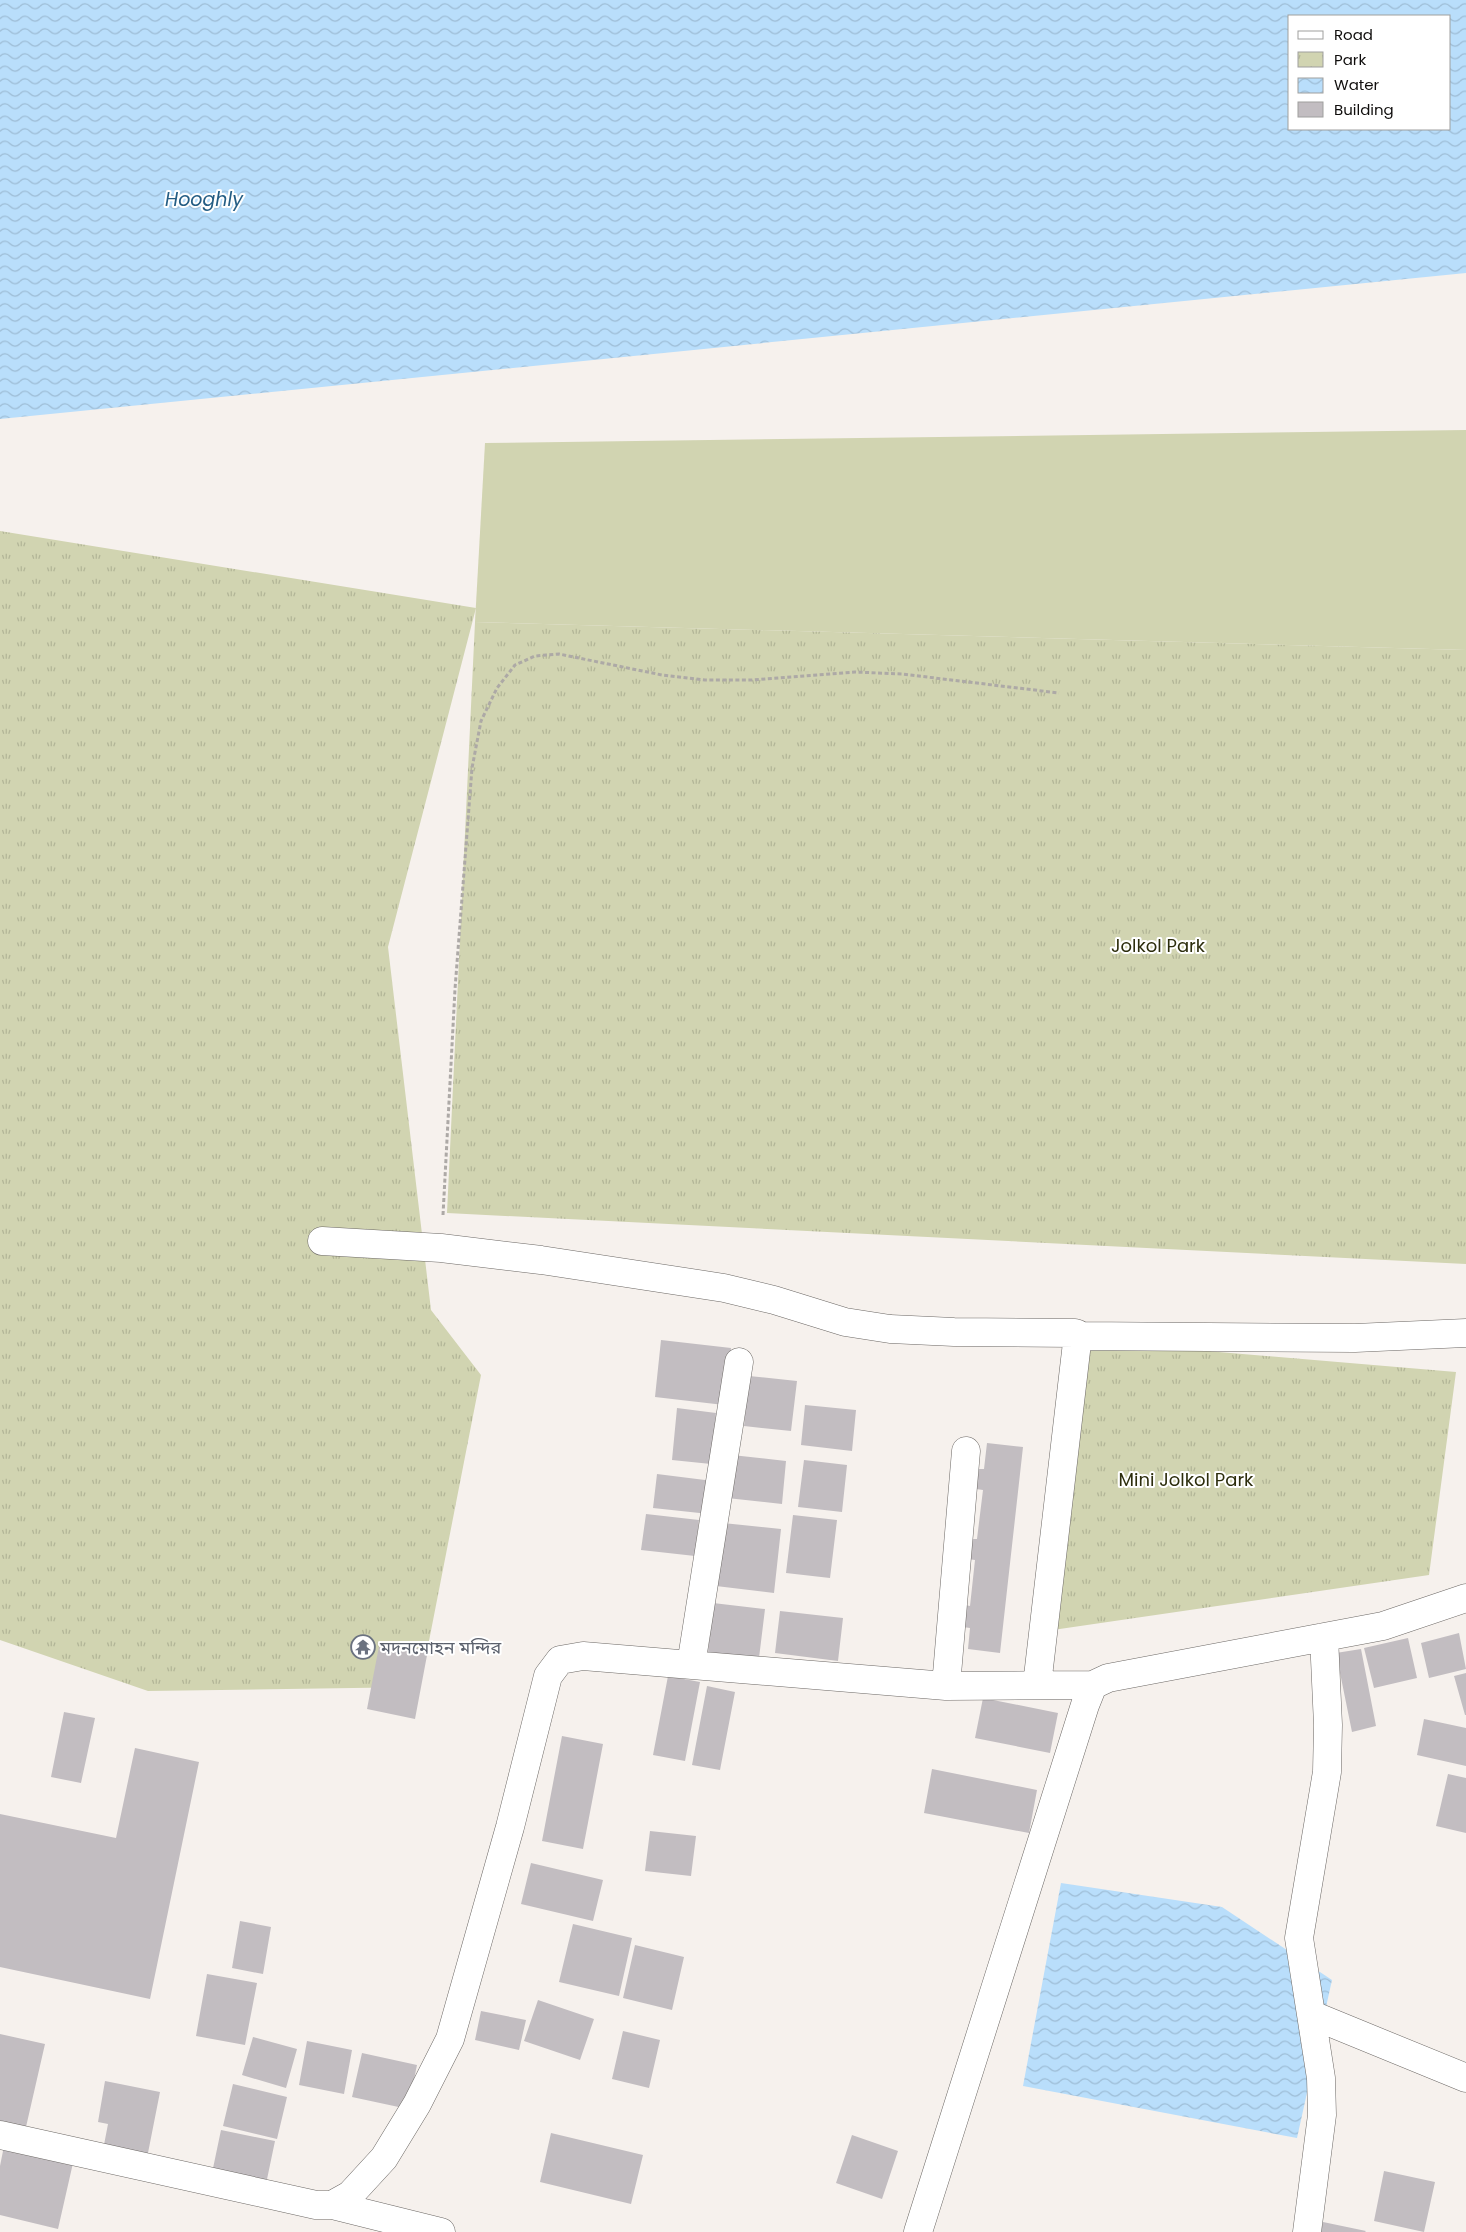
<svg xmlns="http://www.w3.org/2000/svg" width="1466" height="2232" font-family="Poppins,'Noto Sans Bengali',sans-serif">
	<defs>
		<pattern id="park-tufts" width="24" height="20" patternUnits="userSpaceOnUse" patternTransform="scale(1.25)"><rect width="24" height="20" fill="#d1d4b1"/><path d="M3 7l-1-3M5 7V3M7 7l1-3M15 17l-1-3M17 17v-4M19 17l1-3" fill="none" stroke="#b2b597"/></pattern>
		<pattern id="water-waves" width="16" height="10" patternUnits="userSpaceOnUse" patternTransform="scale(1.25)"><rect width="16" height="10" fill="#b9defb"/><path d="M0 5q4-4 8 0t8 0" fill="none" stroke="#9ebdd6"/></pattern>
	</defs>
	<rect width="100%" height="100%" fill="#f6f1ed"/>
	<path fill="#d1d4b1" d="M1466,430V650L475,622L485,443Z"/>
	<path fill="url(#park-tufts)" d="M0,531L476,608L388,947L431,1310L481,1375L420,1687L148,1691L0,1640Z
		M475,622L1466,650V1264L447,1213Z
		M1065,1339L1456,1372L1429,1575L1046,1631Z"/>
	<path fill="url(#water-waves)" fill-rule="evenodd" d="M0,0H1466V273L0,419ZM1450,16V129H1290V16Z
		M1061,1883L1222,1907L1332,1980L1297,2138L1023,2086Z"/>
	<path fill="#c2bdc1" d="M661,1340L731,1348L724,1405L655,1397Z
		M749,1376L797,1381L791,1431L744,1426Z
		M805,1405L856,1410L852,1451L801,1445Z
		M677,1408L716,1413L711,1464L672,1460Z
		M987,1443L1023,1447L1000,1653L968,1649L970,1628L963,1627L965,1605L970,1606L975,1560L968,1559L971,1539H977L983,1490L976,1489L979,1469H984Z
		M732,1455L786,1461L782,1504L727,1498Z
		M804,1460L847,1465L842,1512L798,1507Z
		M657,1474L713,1481L709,1514L653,1508Z
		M646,1514L699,1520L695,1556L641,1550Z
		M793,1515L837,1520L830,1578L786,1573Z
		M723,1523L781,1529L774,1593L716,1586Z
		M713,1603L765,1609L759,1658L708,1652Z
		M780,1611L843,1618L838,1661L775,1653Z
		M1459,1633L1466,1669L1429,1678L1421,1643Z
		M1408,1638L1417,1678L1374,1688L1364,1648Z
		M380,1641L428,1650L415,1719L367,1709Z
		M1361,1649L1376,1726L1352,1732L1336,1653Z
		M1466,1673V1715H1465L1454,1676Z
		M668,1676L700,1682L685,1761L653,1755Z
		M707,1686L735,1692L720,1770L692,1765Z
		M983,1698L1058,1713L1050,1753L975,1738Z
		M64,1712L95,1718L81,1783L51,1777Z
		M1424,1719L1466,1728V1766L1417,1755Z
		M562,1736L603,1744L583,1849L542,1841Z
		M135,1748L199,1762L150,1999L0,1967V1814L116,1838Z
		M932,1769L1037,1790L1029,1833L924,1813Z
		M1448,1774L1466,1778V1833L1436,1826Z
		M650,1831L696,1836L691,1876L645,1871Z
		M531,1863L603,1880L593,1921L521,1904Z
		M240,1921L271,1927L263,1974L232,1968Z
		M573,1924L632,1938L619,1996L559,1982Z
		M635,1945L684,1957L672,2010L623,1998Z
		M207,1974L257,1983L245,2045L196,2036Z
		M538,2000L594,2019L580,2060L524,2041Z
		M481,2011L526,2020L519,2050L475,2040Z
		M623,2031L660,2040L649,2088L612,2079Z
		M0,2034L45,2044L26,2127L0,2121Z
		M253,2037L297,2049L286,2088L242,2075Z
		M307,2041L352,2050L344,2094L299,2085Z
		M362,2053L417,2065L408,2109L352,2097Z
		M105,2081L160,2092L147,2158L103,2150L108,2124L98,2122Z
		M233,2084L287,2097L277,2139L223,2126Z
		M221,2130L275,2141L266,2184L212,2173Z
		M551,2133L643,2155L631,2204L540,2182Z
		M852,2135L898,2151L882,2199L836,2183Z
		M4,2146L73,2163L58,2229L0,2215V2166Z
		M1384,2171L1435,2182L1424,2232L1374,2221Z
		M1323,2222L1366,2231L1365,2232H1321Z"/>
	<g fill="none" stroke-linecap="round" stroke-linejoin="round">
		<g stroke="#6c6865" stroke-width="29">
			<path id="minor" d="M322,1241L441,1248L541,1260L724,1288L774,1300L845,1322L890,1329L954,1332L1075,1333L1078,1334L1037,1685
				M1079,1336L1355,1338L1466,1333
				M691,1665L739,1362
				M946,1686L966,1451
				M1312,2015L1466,2078
				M0,2135L316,2205H332L350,2195L384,2158L417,2104L450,2039L510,1827L548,1676L560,1660L583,1656L946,1686L1093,1685
				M332,2205L441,2232
				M918,2232L1085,1705L1093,1685L1108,1678L1383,1626L1466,1598
				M1307,2232L1322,2115L1321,2078L1299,1938L1327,1772L1328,1725L1324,1637"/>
		</g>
		<path stroke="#ada9a6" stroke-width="3" stroke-dasharray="4 2.5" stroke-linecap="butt" d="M443,1215L455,989L472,768L481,721L497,688L515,665L535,656L559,654L662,675L705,680H752L855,672L902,674L1059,693"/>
		<use href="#minor" stroke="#fff" stroke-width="28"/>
	</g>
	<defs>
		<g id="temple-ring" transform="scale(1.25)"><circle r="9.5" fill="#fff" stroke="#6b7280" stroke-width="1.5"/><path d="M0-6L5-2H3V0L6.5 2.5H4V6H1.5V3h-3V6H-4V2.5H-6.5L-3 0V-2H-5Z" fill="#6b7280"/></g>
	</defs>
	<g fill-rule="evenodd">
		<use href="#temple-ring" x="363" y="1647"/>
	</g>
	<g text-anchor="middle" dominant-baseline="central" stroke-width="4" stroke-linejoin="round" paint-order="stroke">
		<g font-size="18" fill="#2c2d0c" stroke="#fff">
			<text x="1158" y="945">Jolkol Park</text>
			<text x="1186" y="1479">Mini Jolkol Park</text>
		</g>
		<g font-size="18" fill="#5b616d" stroke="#fff" text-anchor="start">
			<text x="380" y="1647">মদনমোহন মন্দির</text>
		</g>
		<g font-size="19" font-style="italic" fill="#245d84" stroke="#fff">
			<text x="204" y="199">Hooghly</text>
		</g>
	</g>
	<rect x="1288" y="15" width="162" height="115" fill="#ffffff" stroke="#9f9f9e"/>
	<rect x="1298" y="31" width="25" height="8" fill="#ffffff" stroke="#9f9f9e"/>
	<text x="1334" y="40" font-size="15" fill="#100e0d">Road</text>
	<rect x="1298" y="52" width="25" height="15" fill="url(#park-tufts)" stroke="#9f9f9e"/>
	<text x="1334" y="65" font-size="15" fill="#100e0d">Park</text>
	<rect x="1298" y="78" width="25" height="15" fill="url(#water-waves)" stroke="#9f9f9e"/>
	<text x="1334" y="90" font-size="15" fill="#100e0d">Water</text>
	<rect x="1298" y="102" width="25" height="15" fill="#c2bdc1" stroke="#9f9f9e"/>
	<text x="1334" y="115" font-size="15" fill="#100e0d">Building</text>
</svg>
